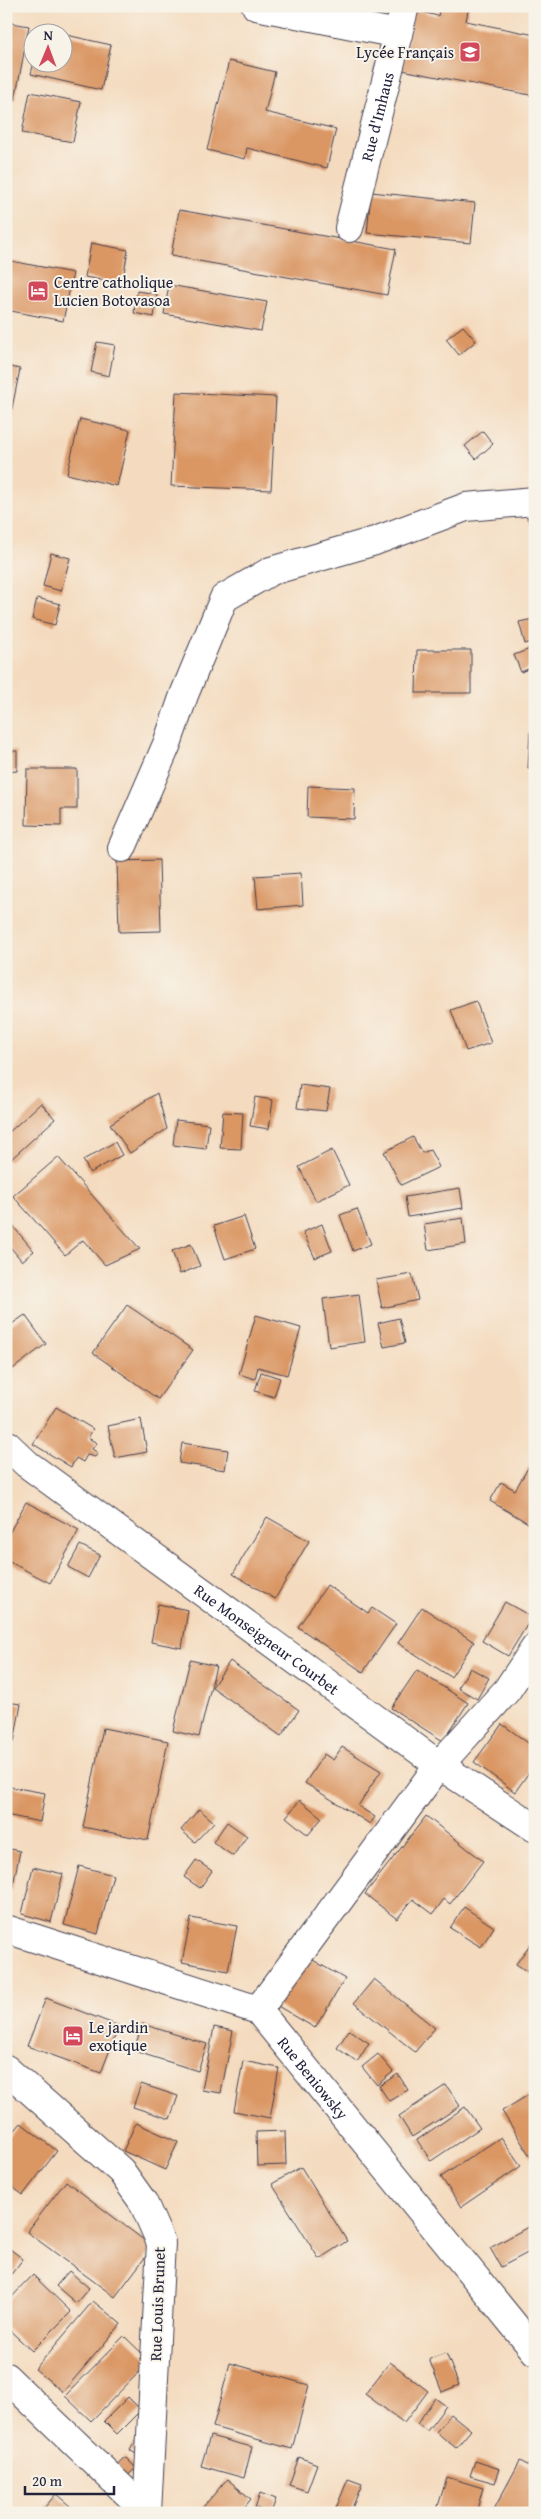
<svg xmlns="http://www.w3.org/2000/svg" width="541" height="2519" font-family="'Gentium Book Plus',serif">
	<rect width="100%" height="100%" fill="#f7f3e8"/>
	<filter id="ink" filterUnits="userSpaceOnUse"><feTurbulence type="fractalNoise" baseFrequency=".02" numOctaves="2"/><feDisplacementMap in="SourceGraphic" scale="10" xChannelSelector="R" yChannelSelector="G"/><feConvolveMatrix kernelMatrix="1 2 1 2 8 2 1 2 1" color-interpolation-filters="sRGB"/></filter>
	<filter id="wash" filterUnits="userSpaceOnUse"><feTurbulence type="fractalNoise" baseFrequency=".0096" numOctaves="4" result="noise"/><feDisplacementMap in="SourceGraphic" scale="20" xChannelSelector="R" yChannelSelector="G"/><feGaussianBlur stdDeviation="1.12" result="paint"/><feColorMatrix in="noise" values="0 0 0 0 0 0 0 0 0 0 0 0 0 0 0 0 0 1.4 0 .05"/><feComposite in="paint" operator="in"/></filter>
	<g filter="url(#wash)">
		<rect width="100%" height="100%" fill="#f4dbbf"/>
		<g id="blocks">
			<path fill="#da9664" d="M440,6H469L466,21L535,35V96L402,70L414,10L438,16Z
				M6,22L29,26L15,100L6,99Z
				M62,34L111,45L101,90L31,74L34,62H62Z
				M229,61L275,72L265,112L336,129L327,168L247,148L245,159L207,150Z
				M30,92L81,102L73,142L22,133Z
				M371,192L475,203L471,243L367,233Z
				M179,210L396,249L387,295L171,256Z
				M91,243L128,250L122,284L85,277Z
				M6,260L73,273L63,321L6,310Z
				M169,285L267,302L261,331L164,314Z
				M137,291L157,294L154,317L134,313Z
				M463,326L476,341L459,355L446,339Z
				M97,342L115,345L109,376L91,372Z
				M6,366L20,369L10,418L6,417Z
				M176,392L276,397L271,490L171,486Z
				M80,419L130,430L117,486L67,474Z
				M483,431L493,444L476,459L465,446Z
				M535,513V531L527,518Z
				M51,553L70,558L61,591L43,586Z
				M37,598L60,604L55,625L32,619Z
				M533,619L535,641L525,644L519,622Z
				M535,647V666L521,672L514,655Z
				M417,650H471V693H416Z
				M530,732H535V768H528Z
				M6,751H17V771L6,772Z
				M27,769H77V809H61V826L26,825Z
				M308,786L355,788L354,819L307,817Z
				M159,860L161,931L119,932L117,861Z
				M301,873L303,905L258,909L255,876Z
				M476,1001L491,1043L466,1051L451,1010Z
				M300,1085L330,1089L326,1111L297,1108Z
				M157,1093L167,1129L130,1153L110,1124Z
				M255,1097L273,1100L269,1129L250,1126Z
				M41,1103L55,1119L9,1161L6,1159V1135Z
				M223,1112L243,1113L241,1149L220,1148Z
				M176,1120L209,1124L206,1149L173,1145Z
				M413,1137L422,1153L430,1150L439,1167L401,1185L384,1152Z
				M115,1142L122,1155L90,1173L83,1160Z
				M332,1150L349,1185L316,1201L299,1167Z
				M58,1157L140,1249L105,1265L83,1240L65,1255L13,1196Z
				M460,1188L463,1208L408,1217L405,1197Z
				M357,1209L371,1244L353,1251L340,1215Z
				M244,1216L255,1249L225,1259L214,1226Z
				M6,1218L34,1251L22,1261L6,1242Z
				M463,1218L466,1244L428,1250L424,1224Z
				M322,1224L332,1251L315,1258L303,1232Z
				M191,1244L200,1266L180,1274L172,1251Z
				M412,1274L418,1300L382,1308L376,1280Z
				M359,1294L365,1342L329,1347L323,1299Z
				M127,1305L193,1350L158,1399L93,1353Z
				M25,1315L46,1344L6,1374V1328Z
				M256,1315L301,1328L287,1375L258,1367L255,1379L239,1374Z
				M399,1318L405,1343L384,1347L378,1323Z
				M261,1372L280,1378L274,1397L255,1391Z
				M56,1407L93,1429L88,1438L97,1443L92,1449L98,1453L95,1457L87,1455L83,1462L76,1458L71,1467L33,1444Z
				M141,1419L147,1452L115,1458L108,1426Z
				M182,1443L228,1450L225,1470L179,1463Z
				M531,1463L535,1465V1527L490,1501L501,1482L515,1490Z
				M26,1502L79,1530L50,1583L6,1560V1539Z
				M267,1517L309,1541L275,1599L233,1574Z
				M80,1545L100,1555L88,1578L68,1567Z
				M327,1585L368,1613L372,1608L396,1624L363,1672L298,1627Z
				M505,1602L532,1617L508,1656L482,1641Z
				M158,1604L188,1610L182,1648L151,1642Z
				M422,1607L474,1642L451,1677L398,1643Z
				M190,1660L216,1666L199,1737L173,1731Z
				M230,1661L299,1710L281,1736L212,1687Z
				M470,1668L489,1678L477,1699L458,1688Z
				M417,1670L468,1703L443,1741L391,1708Z
				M6,1702L21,1704L14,1742L6,1740Z
				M502,1724L535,1748V1764L515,1792L474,1762Z
				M103,1728L168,1741L148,1840L83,1827Z
				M342,1747L381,1771L358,1806L375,1817L370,1824L305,1783L324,1754L333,1760Z
				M6,1786L45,1793L40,1822L6,1815Z
				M300,1800L322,1818L308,1835L286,1817Z
				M199,1809L214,1822L195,1842L181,1830Z
				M426,1816L483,1861L450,1904L444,1899L433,1914L413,1899L397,1919L365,1894Z
				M227,1822L247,1836L233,1856L213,1842Z
				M6,1848L20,1851L12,1890L6,1889Z
				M196,1860L212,1871L200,1888L184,1877Z
				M79,1866L113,1875L98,1934L64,1925Z
				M33,1867L63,1874L51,1922L22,1914Z
				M464,1907L494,1927L481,1947L450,1928Z
				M191,1918L237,1926L228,1971L182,1962Z
				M531,1943L535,1946V1977L516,1964Z
				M306,1956L345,1979L315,2028L276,2005Z
				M374,1979L435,2028L415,2052L354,2003Z
				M46,1998L119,2026L101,2073L27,2046Z
				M142,2024L207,2044L198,2071L134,2051Z
				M214,2027L233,2031L221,2093L202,2090Z
				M349,2030L369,2043L357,2062L337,2048Z
				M378,2054L393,2072L377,2085L362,2067Z
				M243,2061L279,2068L270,2118L234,2111Z
				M398,2074L408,2090L389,2101L379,2086Z
				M141,2084L178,2096L170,2119L133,2107Z
				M446,2085L460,2106L412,2137L399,2116Z
				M535,2091V2164L502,2111Z
				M465,2107L480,2128L431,2161L417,2140Z
				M21,2123L57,2151L23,2195L6,2182V2141Z
				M136,2123L178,2142L165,2170L123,2151Z
				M285,2131L286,2165L257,2166L256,2132Z
				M501,2137L521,2166L461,2207L441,2177Z
				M301,2167L347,2241L319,2259L272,2184Z
				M66,2181L153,2247L115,2297L27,2232Z
				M528,2227L535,2239V2249L501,2267L490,2248Z
				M6,2246L23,2259L6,2281Z
				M69,2271L89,2288L76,2303L56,2286Z
				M33,2275L71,2312L32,2351L6,2327V2303Z
				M93,2301L121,2324L63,2392L35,2369Z
				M124,2336L150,2361L91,2421L65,2396Z
				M446,2353L459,2385L442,2392L429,2359Z
				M390,2362L428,2391L404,2423L365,2394Z
				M230,2363L309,2385L292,2449L213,2427Z
				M128,2397L141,2410L117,2434L104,2421Z
				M435,2398L446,2406L427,2431L417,2424Z
				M451,2414L471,2430L456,2448L436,2432Z
				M210,2436L252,2447L244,2478L201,2466Z
				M136,2440L147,2447L140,2457L130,2450Z
				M125,2457L136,2468L124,2479L114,2467Z
				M299,2457L317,2464L307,2491L289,2485Z
				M475,2461L500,2469L495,2483L470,2476Z
				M520,2461L535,2469V2513H492Z
				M447,2477L483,2488L476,2513H436Z
				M227,2479L251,2499L240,2513H198Z
				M348,2479L362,2484L350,2513H334Z
				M260,2493L276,2499L271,2513L255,2508Z
				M56,2494L78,2513H40Z"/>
		</g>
	</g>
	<g filter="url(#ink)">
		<use href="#blocks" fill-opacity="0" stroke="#423e4f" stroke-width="1"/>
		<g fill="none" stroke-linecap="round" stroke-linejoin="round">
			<g stroke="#423e4f" stroke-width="30">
				<g id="minor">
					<path d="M256,6L398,34"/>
					<path id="s1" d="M349,228L405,6"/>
					<path d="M122,848L167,744L184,695L224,598L271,571L375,541L466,507L535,501"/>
					<path id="s2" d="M6,1444L27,1464L439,1765L535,1828"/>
					<path id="s3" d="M6,1929L258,2010L535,2351"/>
					<path d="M258,2010L439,1765L507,1690L535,1648"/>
					<path d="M6,2069L121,2171L143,2202L161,2243L147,2512"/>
					<path d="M6,2377L148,2513"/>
				</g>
			</g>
			<use href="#minor" stroke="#fff" stroke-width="28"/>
		</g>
	</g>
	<defs>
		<g id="school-square" transform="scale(1.125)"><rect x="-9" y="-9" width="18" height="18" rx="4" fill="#d1495b" stroke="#f7f3e8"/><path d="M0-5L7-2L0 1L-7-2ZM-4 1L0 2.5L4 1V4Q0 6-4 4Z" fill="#fff"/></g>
		<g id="hotel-square" transform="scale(1.125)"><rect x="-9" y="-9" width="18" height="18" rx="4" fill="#d1495b" stroke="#f7f3e8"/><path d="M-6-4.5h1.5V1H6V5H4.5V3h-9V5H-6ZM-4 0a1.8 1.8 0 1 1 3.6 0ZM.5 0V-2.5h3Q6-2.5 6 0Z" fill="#fff"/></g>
	</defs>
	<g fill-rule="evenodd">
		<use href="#school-square" x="470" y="52"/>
		<use href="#hotel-square" x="38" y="291"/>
		<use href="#hotel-square" x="73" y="2036"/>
	</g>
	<g text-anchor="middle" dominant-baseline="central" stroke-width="4" stroke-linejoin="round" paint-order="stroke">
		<g font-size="16" fill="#22223b" stroke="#f7f3e8" text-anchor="start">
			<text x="454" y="52" text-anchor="end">Lycée Français</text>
			<text x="54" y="282">Centre catholique<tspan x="54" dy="18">Lucien Botovasoa</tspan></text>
			<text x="89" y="2027">Le jardin<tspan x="89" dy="18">exotique</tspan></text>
		</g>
		<g font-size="16" fill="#22223b" stroke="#f7f3e8">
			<text stroke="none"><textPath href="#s1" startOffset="115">Rue d'Imhaus</textPath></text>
			<text stroke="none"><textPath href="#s2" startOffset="326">Rue Monseigneur Courbet</textPath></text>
			<text stroke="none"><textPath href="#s3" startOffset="352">Rue Beniowsky</textPath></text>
			<text transform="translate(157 2304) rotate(-88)">Rue Louis Brunet</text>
		</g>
	</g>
	<rect width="541" height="2519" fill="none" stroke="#f7f3e8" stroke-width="25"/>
	<g transform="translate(48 48) rotate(1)"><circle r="24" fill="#f7f3e8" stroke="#a29fa3"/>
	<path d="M0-4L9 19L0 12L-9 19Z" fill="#d1495b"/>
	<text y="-8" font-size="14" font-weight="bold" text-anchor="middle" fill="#22223b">N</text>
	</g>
	<path d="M25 2486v8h89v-8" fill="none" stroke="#22223b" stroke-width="2.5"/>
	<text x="32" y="2486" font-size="15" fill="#22223b" stroke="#f7f3e8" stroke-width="4" paint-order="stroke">20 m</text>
</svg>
